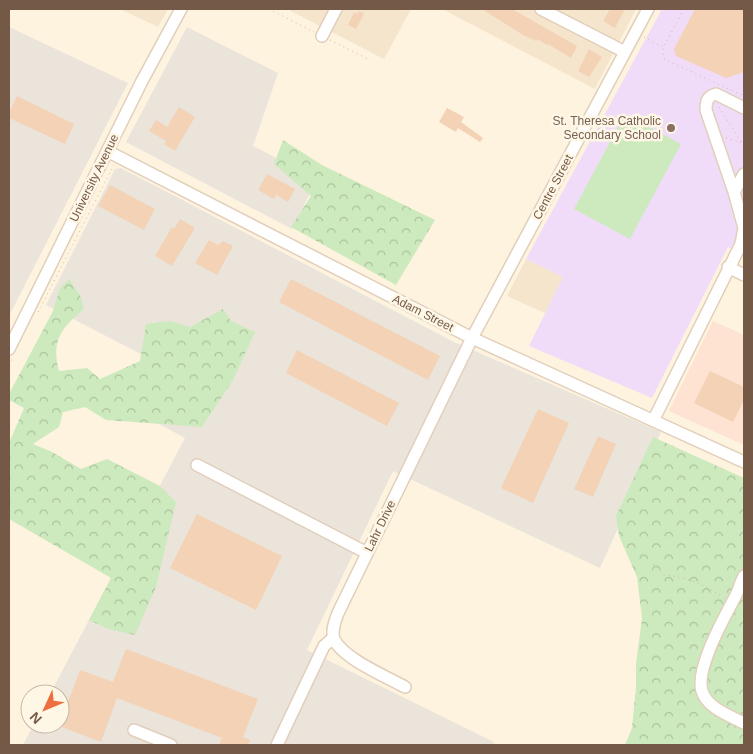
<svg xmlns="http://www.w3.org/2000/svg" width="753" height="754" font-family="Arial,sans-serif">
	<defs>
		<pattern id="forest-crowns" width="20" height="18" patternUnits="userSpaceOnUse" patternTransform="scale(1.25)"><rect width="20" height="18" fill="#cdeabe"/><path d="M2 6a3 3 0 1 1 6 0M12 15a3 3 0 1 1 6 0" fill="none" stroke="#abc19c"/></pattern>
	</defs>
	<rect width="100%" height="100%" fill="#fdf3df"/>
	<path fill="#f5e5cd" d="M120,9H168L158,27Z
		M287,9H411L384,59Z
		M442,9H636L595,89Z
		M526,259L564,276L545,313L507,296Z"/>
	<path fill="#fee2d2" d="M713,321L744,335V445L669,411Z"/>
	<path fill="#ebe4db" d="M9,27L128,83L9,316Z
		M187,27L278,73L253,146L317,179L292,229L126,142Z
		M121,168L454,342L661,432L600,568L393,471L307,650L494,742L493,745H23L34,724H60V694H50L185,438L146,417L170,369L46,305L115,169Z"/>
	<path fill="#f0dcf9" d="M662,9H744V254L728,247L652,398L529,346L563,277L526,259Z"/>
	<path fill="url(#forest-crowns)" d="M283,140L322,165L435,220L396,285L291,227L311,196L274,164Z
		M69,279L80,295L84,309C61,328 51,341 59,371L87,368L100,379L140,361L146,324L171,321L190,327L223,309L231,321L255,332L233,380L202,427L106,420L85,407L63,412L59,427L33,444L52,452L81,469L107,459L160,486L176,502L156,587L135,635L108,629L89,620L111,578L9,519V443L24,408L9,400V394L53,311L60,288Z
		M653,437L744,478V745H625L632,728L636,687V664L642,618L637,577L619,536L616,516Z"/>
	<path fill="#cdeabe" d="M625,114L681,144L630,239L574,209Z"/>
	<path fill="#f3d2b6" d="M482,9H512L577,46L571,58L548,44L547,45L537,39L536,41L523,35Z
		M610,9H625L615,28L603,21Z
		M695,9H744V72L726,78L676,56L674,49Z
		M359,11L364,14L356,29L348,25L354,12L357,14Z
		M589,49L602,57L589,77L578,71Z
		M17,96L74,124L65,144L9,118V113Z
		M179,107L195,117L175,151L164,144L166,141L149,131L156,120L167,127Z
		M447,108L464,117L461,122L483,138L480,142L458,128L456,132L439,122Z
		M267,174L295,189L288,202L276,195L274,199L258,190Z
		M110,185L155,209L144,230L98,206Z
		M180,219L195,228L172,266L155,256L172,227L174,229Z
		M209,240L218,245L223,241L233,246L217,275L195,263Z
		M291,279L440,356L428,380L279,302Z
		M297,350L399,403L387,426L286,373Z
		M710,371L744,387V400L733,422L694,403Z
		M538,409L569,423L533,503L501,488Z
		M598,436L616,444L593,497L574,489Z
		M197,514L282,556L256,610L170,568Z
		M126,649L258,699L243,737L250,740L248,745H219L222,738L117,698L101,742L59,726L80,670L113,682Z"/>
	<g fill="none" stroke-linecap="round" stroke-linejoin="round">
		<g stroke="#e1cfbb" stroke-width="14">
			<path id="minor" d="M541,9L625,52
				M322,36L336,9
				M744,108L716,94C707,96 706,102 706,110L734,192L744,174
				M107,151L472,338L744,462
				M728,267L744,275
				M9,349L142,81L181,9
				M654,419L741,244L744,228L734,192
				M197,465L367,553
				M744,576C740,583 739,590 735,597C725,616 695,669 702,691C707,708 730,716 744,723
				M405,687C387,677 342,658 334,639C331,631 335,621 338,613L472,338L648,9
				M134,730L171,745
				M277,745L324,646L333,638"/>
		</g>
		<path stroke="#d8b59a" stroke-width="1" stroke-dasharray="1 4" stroke-linecap="butt" d="M269,9L314,32
			M684,9L663,48L664,59L744,96
			M644,37L662,47
			M330,40L368,59
			M719,107L741,142
			M726,138L744,143
			M38,312L114,165
			M9,365L13,357
			M653,564L664,575C687,577 706,585 724,598"/>
		<use href="#minor" stroke="#fff" stroke-width="11"/>
	</g>
	<circle fill="#8d6e63" stroke="#fff7e6" stroke-width="2" cx="671" cy="128" r="5"/>
	<g text-anchor="middle" dominant-baseline="central" stroke-width="5" stroke-linejoin="round" paint-order="stroke">
		<g font-size="12" fill="#785e54" stroke="#fff7e6" text-anchor="end">
			<text x="661" y="121">St. Theresa Catholic<tspan x="661" dy="14">Secondary School</tspan></text>
		</g>
		<g font-size="12" fill="#745946" stroke="#fff7e6">
			<text transform="translate(94 178) rotate(-64)">University Avenue</text>
			<text transform="translate(553 187) rotate(-62)">Centre Street</text>
			<text transform="translate(423 313) rotate(27)">Adam Street</text>
			<text transform="translate(380 526) rotate(-64)">Lahr Drive</text>
		</g>
	</g>
	<rect width="753" height="754" fill="none" stroke="#745946" stroke-width="20"/>
	<g transform="translate(45 709) rotate(226)"><circle r="24" fill="#fff7e6" stroke="#c7b8a6"/>
	<path d="M0-4L9 19L0 12L-9 19Z" fill="#ec6f3f"/>
	<text y="-8" font-size="14" font-weight="bold" text-anchor="middle" fill="#745946">N</text>
	</g>
</svg>
